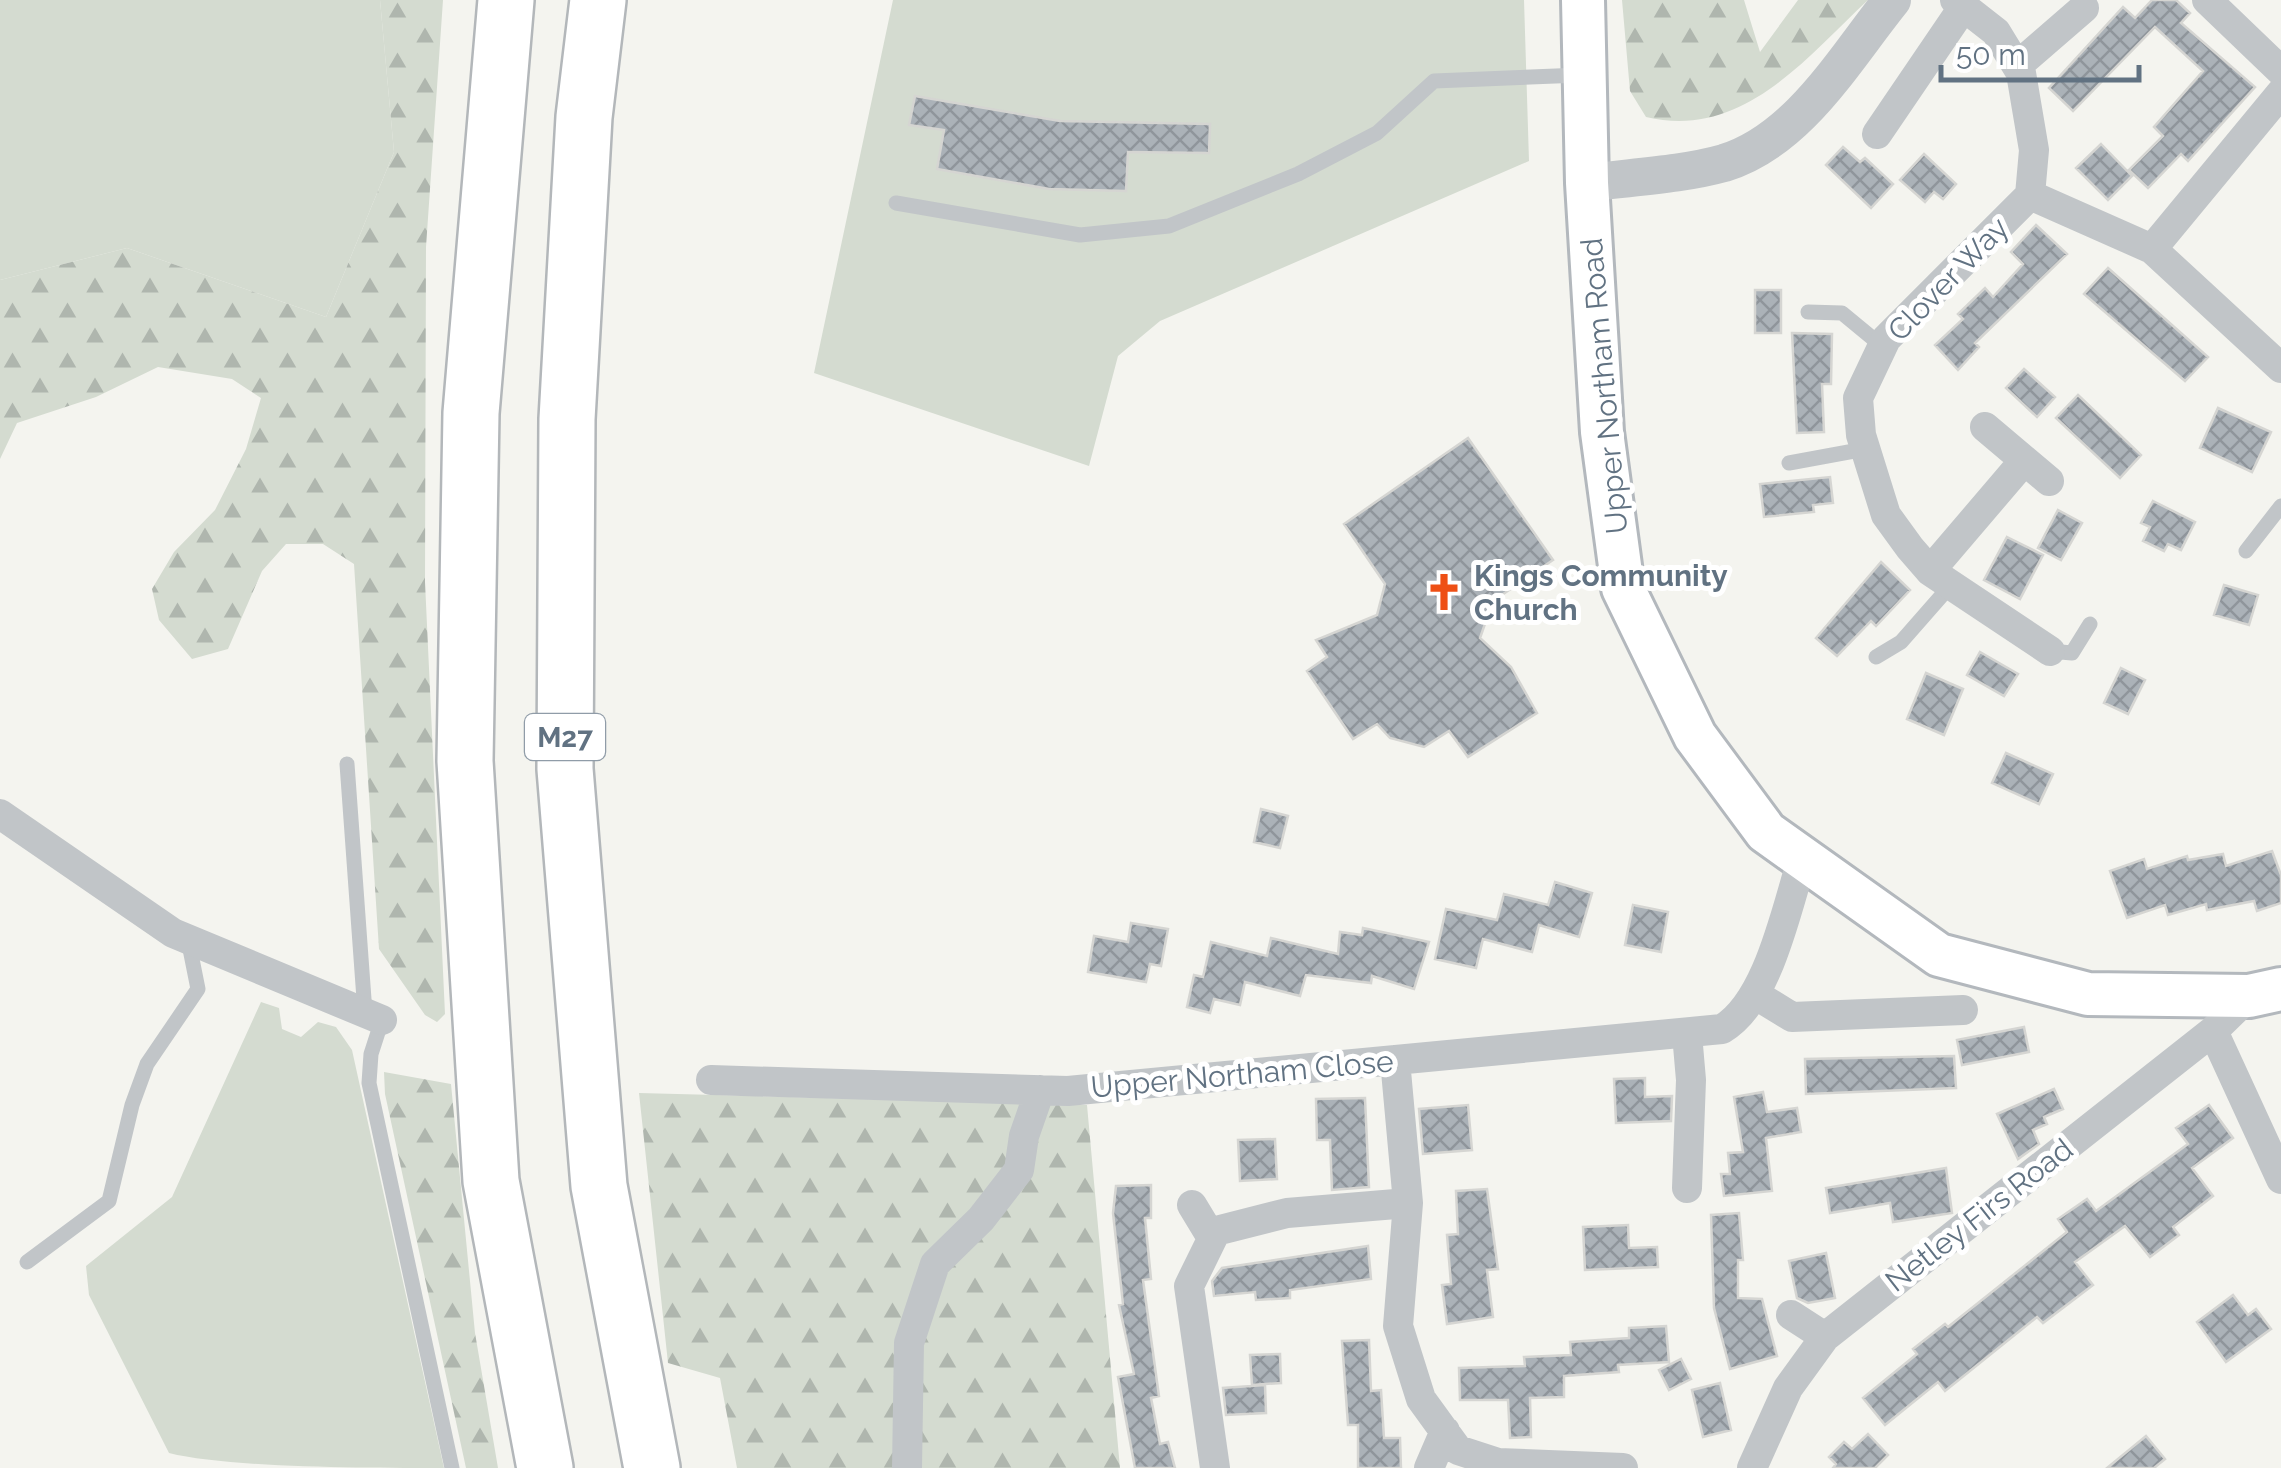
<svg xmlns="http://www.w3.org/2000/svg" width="2281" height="1468" font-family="Raleway,sans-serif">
	<defs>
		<pattern id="forest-firs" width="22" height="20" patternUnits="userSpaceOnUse" patternTransform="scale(2.5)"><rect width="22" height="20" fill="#d4dbd0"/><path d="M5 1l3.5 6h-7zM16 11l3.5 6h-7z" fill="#afb6ae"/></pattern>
		<pattern id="building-cross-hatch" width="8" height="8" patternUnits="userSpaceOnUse" patternTransform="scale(2.5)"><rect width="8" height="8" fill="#abb2b8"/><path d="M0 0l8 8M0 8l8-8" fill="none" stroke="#8f959b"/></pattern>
	</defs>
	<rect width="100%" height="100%" fill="#f4f4ef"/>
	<path fill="#d4dbd0" d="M0,0H380L394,152L326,317L127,248L0,280Z
		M893,0H1524L1529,161L1160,321L1118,356L1089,466L814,373Z
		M261,1002L279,1008L282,1029L301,1037L318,1022L336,1027L352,1050L444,1468C374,1468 228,1468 169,1453L89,1295L86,1266L172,1197Z"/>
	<path fill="url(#forest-firs)" d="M380,0H443L426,247L425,582L445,1014L437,1022L425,1015L379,949L354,564L323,544H286L262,571L228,649L192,659L159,620L152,589L174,552L215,510L246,449L261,398L232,379L158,367L96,397L17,423L0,459V280L127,248L326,317L394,152Z
		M1622,0H1744L1760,52L1798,0H1868C1805,59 1742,140 1646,117L1630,91Z
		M384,1072L451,1084L475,1333L498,1468H466L385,1094Z
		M639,1093L1087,1105L1120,1468H737L720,1378L668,1363Z"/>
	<path fill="url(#building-cross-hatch)" stroke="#d5d5d2" stroke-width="2.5" d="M2152,0H2176L2190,13L2181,23L2255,87L2188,161L2181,154L2148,188L2129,170L2163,136L2154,127L2203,71L2155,27L2073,111L2049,88L2123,7L2135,18Z
		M915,96L1060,121L1210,124L1209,153L1128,152L1126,191L1049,189L937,169L944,130L909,125Z
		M2101,144L2132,176L2108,200L2076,168Z
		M1843,147L1860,162L1865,158L1893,184L1871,208L1826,165Z
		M1924,154L1956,184L1943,199L1934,192L1925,202L1900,180Z
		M2036,225L2067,254L1975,343L1979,347L1958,370L1935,345L1963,319L1958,314L1985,288L1993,297L2023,264L2011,252Z
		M2108,268L2208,357L2185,381L2084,294Z
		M1755,290H1781V333H1755Z
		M1792,333L1832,334L1831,384H1822L1824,432L1797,433Z
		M2024,369L2055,397L2037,417L2006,388Z
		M2078,395L2141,455L2120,478L2056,418Z
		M2218,408L2271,432L2252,472L2200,448Z
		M1468,438L1553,560L1493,601L1480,638L1511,667L1537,713L1468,757L1449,731L1424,747L1390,738L1377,724L1353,739L1307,671L1327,657L1316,640L1377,615L1385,584L1344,524Z
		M1830,477L1833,503L1813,505L1814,512L1764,517L1760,484Z
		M2153,501L2195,522L2181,550L2168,544L2164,551L2143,541L2150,527L2141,523Z
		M2058,510L2082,523L2061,560L2038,548Z
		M2007,537L2043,555L2020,599L1984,580Z
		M1881,562L1910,590L1876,626L1871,621L1837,656L1816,638Z
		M2224,585L2258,595L2249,625L2214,615Z
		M1980,652L2018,674L2004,696L1967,675Z
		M2121,668L2145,680L2128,714L2104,703Z
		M1926,673L1963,689L1944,735L1907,719Z
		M2006,753L2053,774L2039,804L1992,783Z
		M1261,809L1288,816L1280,848L1254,842Z
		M2272,851L2281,875V903L2257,911L2254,901L2207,910L2206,904L2168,915L2165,905L2127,918L2110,871L2144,859L2147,869L2187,856L2188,860L2223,854L2226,866Z
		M1555,882L1592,893L1579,937L1539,925L1532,952L1483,939L1476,968L1435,959L1446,909L1497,920L1504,894L1548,905Z
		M1633,905L1668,912L1661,952L1625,945Z
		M1131,923L1168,929L1161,966L1150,964L1146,982L1088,972L1094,936L1128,942Z
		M1363,928L1429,942L1414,989L1372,976L1371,983L1306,975L1300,996L1245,982L1240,1005L1214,999L1210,1013L1187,1007L1194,975L1203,977L1211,942L1267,956L1271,938L1338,954L1340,932L1362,935Z
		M2024,1027L2029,1052L1962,1065L1957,1040Z
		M1954,1056L1956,1088L1806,1094L1805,1059Z
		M1645,1078V1097L1672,1096L1671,1121L1616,1123L1614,1079Z
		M2054,1089L2063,1109L2044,1117L2047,1124L2033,1130L2039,1144L2018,1159L1997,1114Z
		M1763,1092L1767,1112L1797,1108L1801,1132L1766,1138L1772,1191L1724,1196L1721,1174H1730L1728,1153L1743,1152L1734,1097Z
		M1365,1098L1369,1187L1332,1190L1330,1140H1317L1316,1099Z
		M1468,1105L1472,1150L1423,1154L1419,1109Z
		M2209,1105L2233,1138L2192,1168L2213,1196L2173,1227L2179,1235L2150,1257L2125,1226L2075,1262L2093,1285L2043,1323L2037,1317L1945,1391L1938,1382L1885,1425L1863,1398L1917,1354L1913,1349L1945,1324L1948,1327L2067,1232L2058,1219L2087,1199L2096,1211L2188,1144L2176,1128Z
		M1275,1139L1277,1179L1240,1181L1238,1140Z
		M1946,1168L1952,1213L1893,1222L1890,1203L1830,1213L1826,1188Z
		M1151,1185V1218H1145L1151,1279L1143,1280L1159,1396L1151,1398L1160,1444L1168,1442L1175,1468H1135L1118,1377L1134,1374L1119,1305L1123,1304L1113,1213L1116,1186Z
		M1487,1189L1498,1269L1487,1270L1493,1317L1447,1324L1442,1285L1451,1284L1447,1235L1458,1234L1456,1191Z
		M1739,1213L1743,1260H1738V1298L1762,1299L1777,1356L1730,1369L1714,1308L1711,1215Z
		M1628,1225L1629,1248L1657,1247L1658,1267L1585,1270L1583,1227Z
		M1368,1246L1371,1279L1290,1290V1298L1256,1300L1255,1292L1214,1296L1212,1281L1222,1268Z
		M1826,1253L1835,1298L1808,1303L1797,1298L1789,1261Z
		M2233,1295L2248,1315L2256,1309L2271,1329L2226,1362L2197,1322Z
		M1666,1326L1669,1362L1618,1365L1619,1372L1564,1376V1397L1530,1398L1531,1437L1510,1438L1508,1400H1460L1459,1368L1525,1366L1524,1357L1571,1355L1570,1342L1629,1338V1328Z
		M1369,1340L1371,1391L1381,1390L1384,1438H1400L1401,1468H1358V1425H1348L1342,1341Z
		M1280,1354L1281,1383L1252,1385L1250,1355Z
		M1681,1359L1691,1379L1669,1390L1659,1370Z
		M1720,1383L1731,1430L1703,1437L1692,1390Z
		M1265,1385L1266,1413L1226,1415L1223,1388Z
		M1868,1434L1888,1455L1875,1468H1833L1836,1464L1829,1457L1844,1442L1852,1449Z
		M2146,1436L2165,1459L2154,1468H2107Z"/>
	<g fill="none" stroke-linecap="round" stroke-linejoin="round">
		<g stroke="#b3b8bd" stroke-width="48">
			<path id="secondary" d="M1583,0L1587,183L1602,432L1623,588L1695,736L1766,832L1939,955L2088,994L2249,996L2281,989"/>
		</g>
		<g stroke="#b3b7ba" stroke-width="60">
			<path id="motorway" d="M506,0L471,413L465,761L491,1181L545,1468
				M598,0L584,117L567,419L565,769L599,1186L652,1468"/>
		</g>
		<path stroke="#c1c5c8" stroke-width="15" d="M896,203L1080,235L1169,226L1298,174L1377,133L1434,81L1581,75
			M1808,312L1842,313L1882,346
			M1789,463L1865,449
			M2246,551L2281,506
			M2050,651L2072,653L2090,624
			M1876,657L1901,642L1951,585
			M347,764L365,1013
			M382,1020L371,1054L369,1083L452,1468
			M27,1262L109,1201L132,1105L147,1064L198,989L188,939"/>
		<path stroke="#c1c5c8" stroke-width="30" d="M1955,0L1996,32L2021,73L2034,150L2030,195L1886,339L1858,398L1861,435L1886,515L1910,548L1930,571L2050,651
			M2207,0L2281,71
			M2017,66L2084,8
			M1877,134L1964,6
			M2030,195L2152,249L2281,368
			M2152,249L2281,93
			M1985,427L2049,481
			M1930,571L2023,462
			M0,814L173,933L382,1020
			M1756,995L1792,1017L1963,1010
			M2213,1031L2281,1179
			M1687,1034L1691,1080L1687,1188
			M1395,1060L1408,1203L1398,1326L1421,1399L1458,1450L1498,1463L1623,1468
			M711,1080L1068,1091L1722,1029C1768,1002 1786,910 1802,860
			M1192,1205L1212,1238
			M1791,1315L1825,1337
			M907,1468L909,1343L935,1264L981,1219L1019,1170L1024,1136L1040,1090
			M1215,1468L1189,1286L1216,1231L1287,1213L1408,1203
			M1429,1468L1445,1431
			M1752,1468L1788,1388L1825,1337L2213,1031L2249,996"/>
		<path stroke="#c1c5c8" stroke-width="38" d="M1587,183C1631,177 1681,175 1724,163C1799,140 1845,58 1892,0"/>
		<use href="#secondary" stroke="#fff" stroke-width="42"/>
		<use href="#motorway" stroke="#fff" stroke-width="55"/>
	</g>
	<defs>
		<g id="church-bare" transform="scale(3)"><path d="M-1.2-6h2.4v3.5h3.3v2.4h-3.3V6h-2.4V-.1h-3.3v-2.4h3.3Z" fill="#ee4f15" stroke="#fff" stroke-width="2.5" paint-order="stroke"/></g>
	</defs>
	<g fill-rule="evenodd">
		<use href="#church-bare" x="1444" y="592"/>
	</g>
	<g text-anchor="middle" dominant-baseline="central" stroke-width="10" stroke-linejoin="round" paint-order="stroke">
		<rect fill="#fff" stroke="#909ca8" stroke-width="2.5" x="525" y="714" width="80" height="46" rx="8"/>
		<g font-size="28" font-weight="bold" fill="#617282">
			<text x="565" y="737">M27</text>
		</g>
		<g font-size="30" fill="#617282" stroke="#fff">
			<text transform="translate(1948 279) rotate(-46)">Clover Way</text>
			<text transform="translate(1604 386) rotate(-95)">Upper Northam Road</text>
			<text transform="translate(1242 1074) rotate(-5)">Upper Northam Close</text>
			<text transform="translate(1979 1215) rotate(-38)">Netley Firs Road</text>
		</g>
		<g font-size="30" font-weight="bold" fill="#617282" stroke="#fff" text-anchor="start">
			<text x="1474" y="575">Kings Community<tspan x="1474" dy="34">Church</tspan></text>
		</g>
	</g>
	<path d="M1941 65v15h198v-15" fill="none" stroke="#617282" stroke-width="5"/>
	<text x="1956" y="65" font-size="30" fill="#617282" stroke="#ffffff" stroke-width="8" paint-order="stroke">50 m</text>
</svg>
